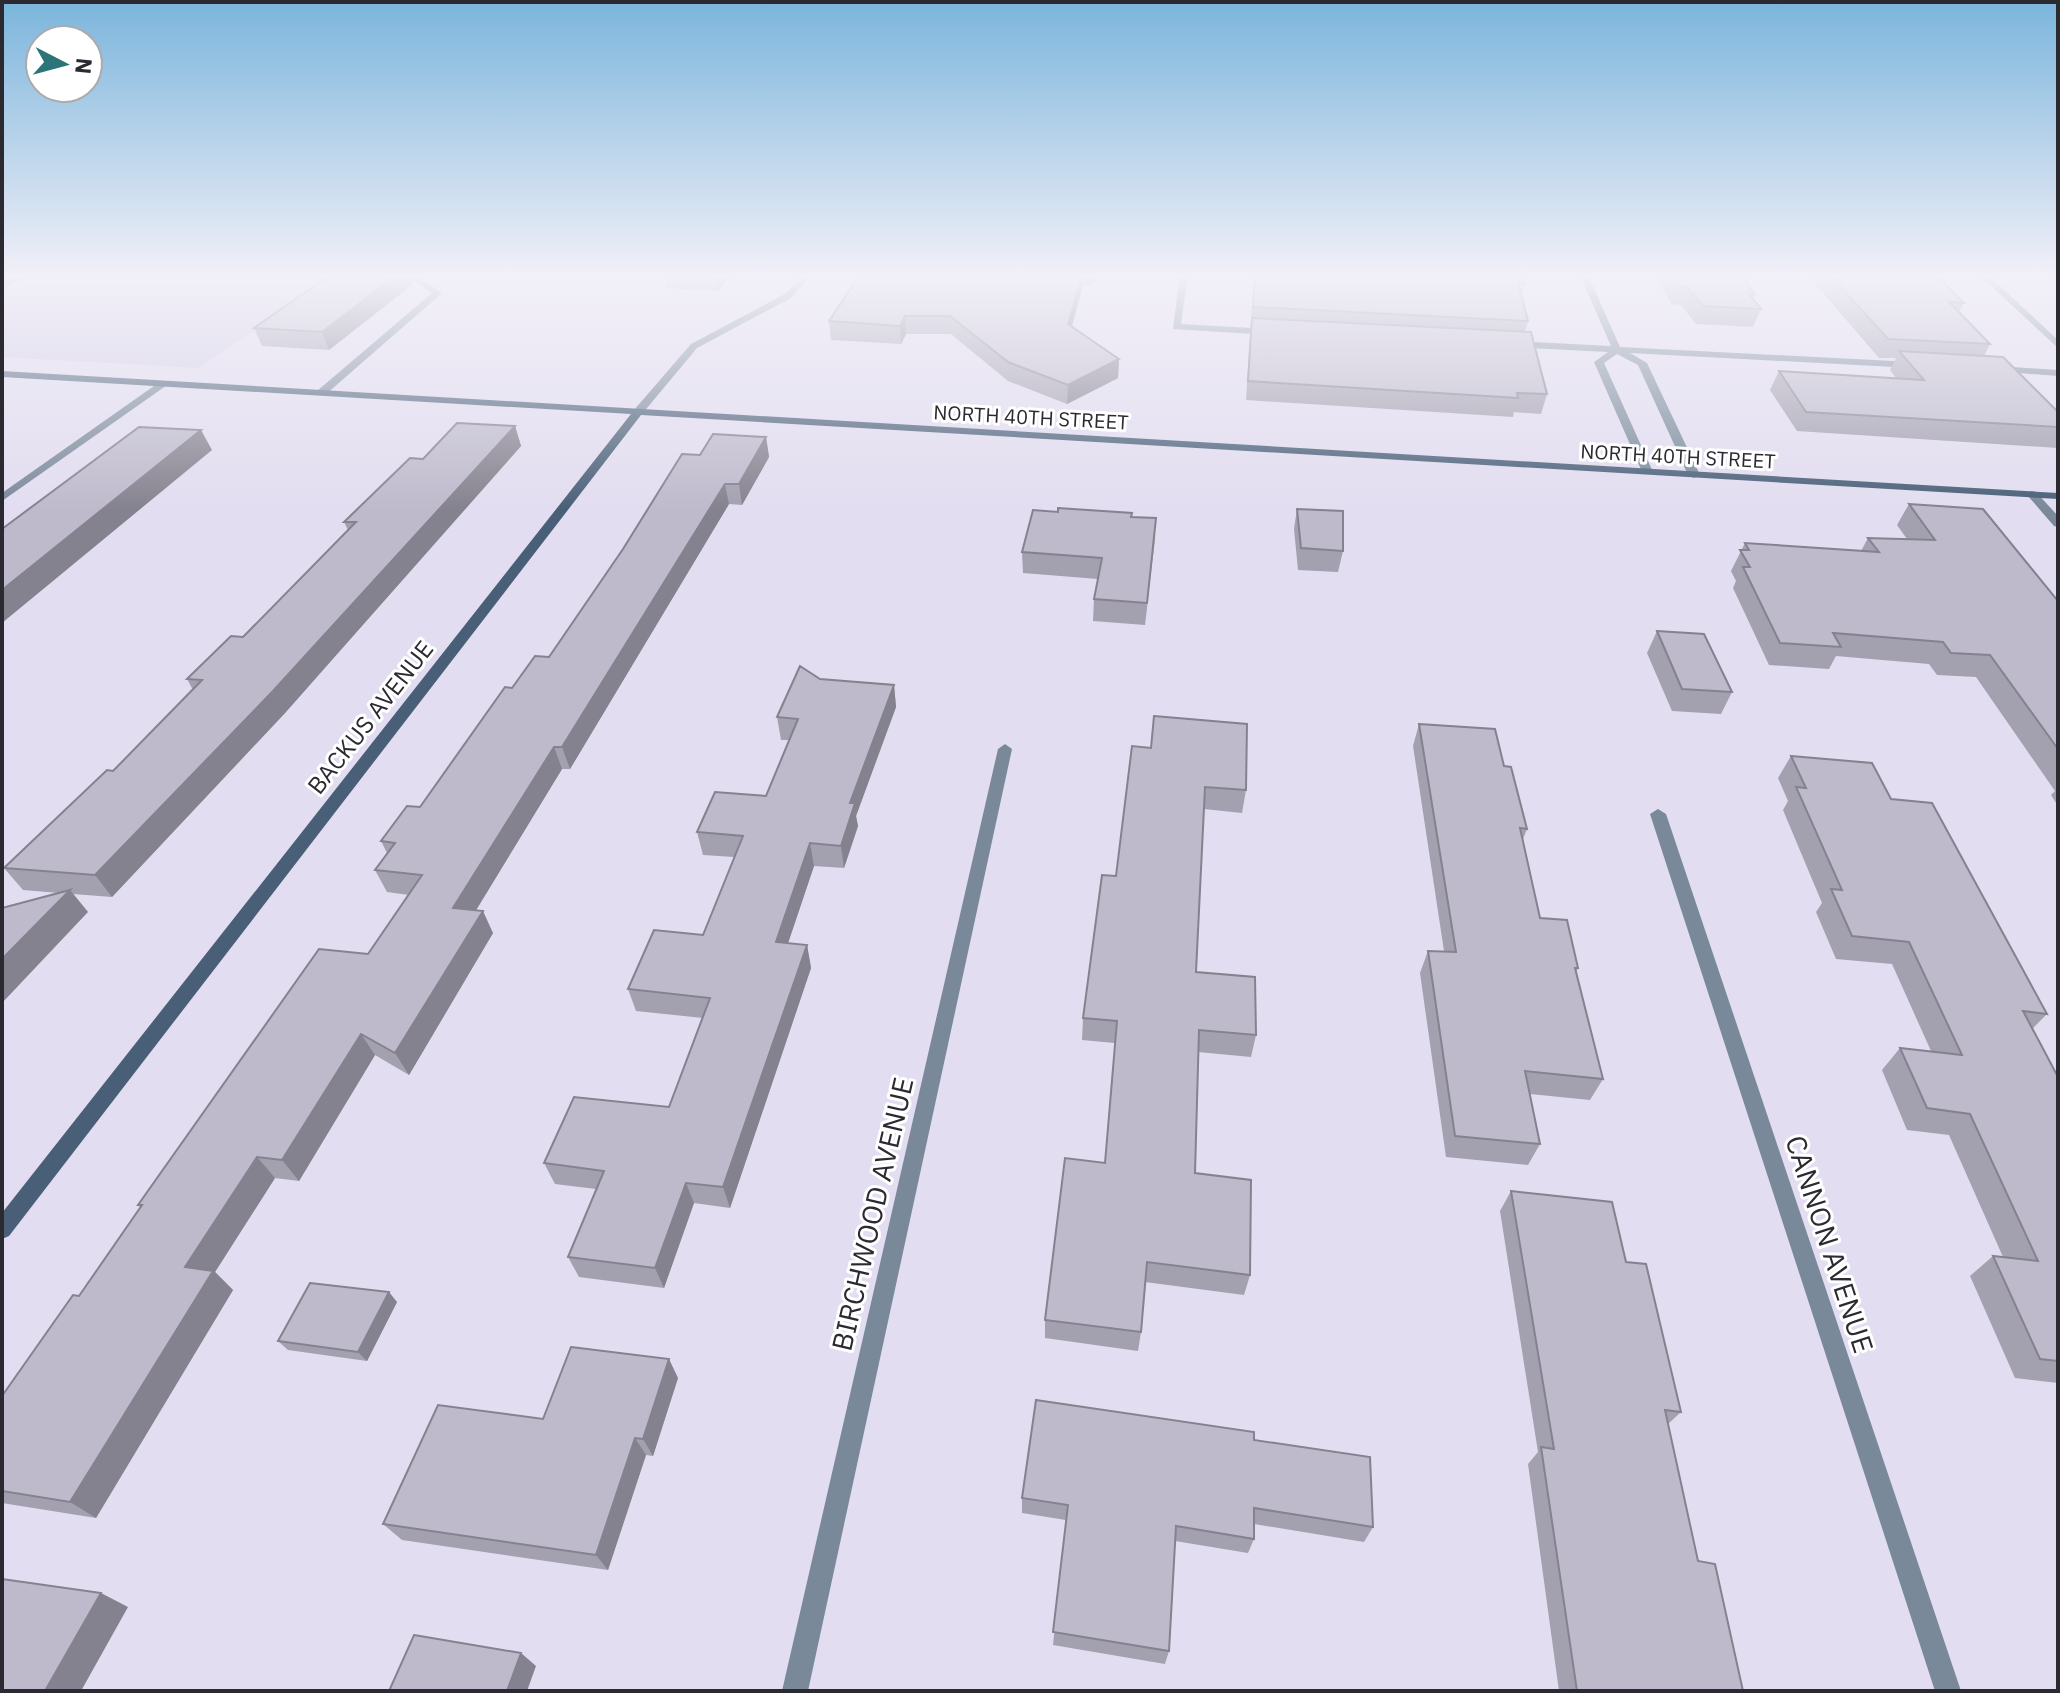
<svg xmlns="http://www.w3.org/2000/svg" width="2060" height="1693" font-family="'IBM Plex Sans',sans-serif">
	<rect width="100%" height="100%" fill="#e2ddf0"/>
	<path fill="#d4cee7" d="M2,273H340L198,368L2,357Z"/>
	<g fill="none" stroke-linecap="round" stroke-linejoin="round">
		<path fill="#79899a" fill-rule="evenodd" d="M403,273H412L442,293L325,395H317V391L432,293Z
			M805,273H813L791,298L697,348L642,414H634V410L691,344L785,294Z
			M1180,273H1188L1181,324L1269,329L1274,332L1269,335L1173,329Z
			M1579,273H1587L1620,347L1913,362L1918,365L1913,368L1630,353L1647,363L1700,475L1694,478L1688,475L1638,365L1617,354L1604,363L1653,472L1643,474L1594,362L1608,352L1512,347L1507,344L1512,341L1611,346Z
			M1977,273H1986L2058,340V348Z
			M1996,366L2058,370V376L1993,371L1991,369Z
			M161,381L170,383L2,501V493Z
			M2032,491L2036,492L2058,516V527L2054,526L2028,496L2026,494Z
			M1005,744L1012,749L808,1691H782L998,749Z
			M1658,809L1666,814L1961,1691H1935L1650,814Z"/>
		<path fill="#495f77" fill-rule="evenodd" d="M2,371L2058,493V499L641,415L9,1236L2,1239V1213L631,414L2,377Z"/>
	</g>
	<path fill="#a3a0af" d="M664,273H734L718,291L667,288Z
		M861,273H1097L1095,281L1089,286H1083L1072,327L1119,359L1118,378L1067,404L1008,381L951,334H906L901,344L831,340L829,321Z
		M1254,273H1521L1525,284L1521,296L1528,321L1525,332L1547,394L1541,414L1514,412L1513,417L1246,400Z
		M1653,273H1739L1755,294L1753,299L1761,309L1753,327L1696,324L1681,305L1672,304Z
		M1806,273H1934L1964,303L1959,312L1990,344L1984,356L2058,412V448L1797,431L1770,390L1779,371L1896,378L1890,370L1896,358H1879Z
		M2048,273H2058V281Z
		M413,284L329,350L262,346L254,328Z
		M515,426L521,446L285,713L112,897L73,894L88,912L59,893L23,890L4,868L113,771L193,690L187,679L243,637L348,530L344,522L423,459Z
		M766,437L769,457L742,505L729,504L570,769H562L476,910L493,933L409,1075L375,1055L299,1181L275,1178L215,1272L233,1290L96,1518L2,1503V1396L79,1296L141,1208L138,1205L368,954L409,895L387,892L375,870L387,853L381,841L420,807L512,688L549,657L700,455Z
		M1909,504L2058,601V806L2051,795L2055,791L1976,677L1937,675L1929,664L1836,656L1829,669L1769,665L1733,588L1736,581L1731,571L1745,543L1861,551L1868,538L1907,539L1897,525Z
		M1297,509L1343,551L1338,572L1298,570L1294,529Z
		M1058,512L1132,513V517L1155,539L1145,625L1093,621L1094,599L1098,579L1023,573L1022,552Z
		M1657,631L1732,692L1721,714L1672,711L1647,653Z
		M820,679L894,685L896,707L856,816L858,826L844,868L814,866L788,943L807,945L811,968L730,1208L694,1203L664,1288L579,1277L568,1257L596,1189L555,1184L544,1163L669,1107L703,1018L636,1011L628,989L703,935L734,857L703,855L697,832L766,796L789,740H781L777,717Z
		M1419,724L1504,766L1527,829L1523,839L1540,918L1578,968L1576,972L1603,1079L1590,1100L1530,1094L1540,1144L1528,1165L1446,1157L1420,973L1428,951H1444L1413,746Z
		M1132,746L1246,790L1242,813L1204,809L1196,972L1256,1035L1251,1057L1198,1052L1195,1173L1250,1275L1244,1295L1145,1282L1141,1332L1138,1351L1045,1338V1320L1105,1163L1115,1043L1082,1040L1083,1018L1116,876Z
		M1791,756L1891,799L2047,1014L2032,1029L2058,1077V1383L2015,1378L1970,1276L1993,1256L2003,1257L1949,1135L1907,1130L1882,1070L1900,1048L1931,1051L1892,964L1836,959L1816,912L1822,903L1783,810L1788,801L1778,778Z
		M1511,1191L1626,1262L1681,1412L1668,1424L1698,1561L1743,1691H1559L1528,1464L1538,1452L1500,1211Z
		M397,1302L367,1361L288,1350L278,1341Z
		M678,1378L653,1456L646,1455L608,1570L402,1540L383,1524L543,1419Z
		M1254,1440L1373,1527L1364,1542L1254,1524V1539L1248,1553L1175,1541L1169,1651L1165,1664L1053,1645L1066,1520L1022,1513V1498Z"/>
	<path fill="#85828f" d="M2,273H32L2,289Z
		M399,273H410L413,284L329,350L322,332Z
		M715,273H734L718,291Z
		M1083,273H1084L1083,286L1067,342L1068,324Z
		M1090,273H1097L1095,281L1089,286Z
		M905,316L906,334L901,344L900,326Z
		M1119,359L1118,378L1067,404L1068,385Z
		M515,426L521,446L285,713L112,897L95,875Z
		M201,430L212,450L2,623V590Z
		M766,437L769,457L742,505L739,484Z
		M725,484L729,504L570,769L562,747Z
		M894,685L896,707L856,816L858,826L844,868L841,846L850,803Z
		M554,747L562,769L464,930L453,908Z
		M810,843L814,866L781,964L776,942Z
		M70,890L88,912L2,1003V959Z
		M483,911L493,933L409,1075L395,1053Z
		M807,945L811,968L730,1208L723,1187Z
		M361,1034L375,1055L299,1181L282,1160Z
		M257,1157L275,1178L215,1272L233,1290L96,1518L70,1502L185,1267Z
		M686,1183L694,1203L664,1288L655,1268Z
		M389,1292L397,1302L367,1361L358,1352Z
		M669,1359L678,1378L653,1456L643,1439Z
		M635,1438L646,1455L608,1570L596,1555Z
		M101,1593L128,1607L81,1691H45Z
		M521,1653L536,1666L527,1691H507Z"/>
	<path fill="#bebacc" stroke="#85828f" stroke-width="2" d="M333,273H399L322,332L254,328Z
		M861,273H1083L1068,324L1119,359L1068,385L1008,362L950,316H905L900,326L829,321Z
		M1255,273H1521L1525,284L1518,283L1528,321L1253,307Z
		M1670,273H1739L1755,294H1749L1761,309L1703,306L1687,287L1678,286Z
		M1828,273H1934L1964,303L1949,302L1990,344L1888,339Z
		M1252,318L1531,332L1547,394L1517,393L1518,398L1248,381Z
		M1899,351L2003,357L2058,412V427L1806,412L1779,371L1924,380Z
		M457,423L515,426L273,691L95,875L4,868L107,770L113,771L202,680L187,679L231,636L243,637L356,522H344L410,458L423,459Z
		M139,427L201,430L2,590V529Z
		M713,434L766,437L739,484H725L562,747H554L453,908L483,911L395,1053L361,1034L282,1160L257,1157L185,1267L213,1271L70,1502L2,1491V1396L73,1295L79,1296L142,1205H138L319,949L368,954L422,875L375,870L395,843L381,841L407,806L420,807L505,687L512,688L535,656L549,657L623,549L682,454L700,455Z
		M1909,504L1983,509L2058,601V749L1990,655L1951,653L1943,642L1833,633L1841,647L1780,643L1743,567H1750L1740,550H1749L1745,543L1879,552L1868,538L1935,540Z
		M1058,508L1132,513L1131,517L1156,518L1147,603L1094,599L1102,558L1022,552L1033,510L1058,512Z
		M1297,509L1343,511V551L1301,548Z
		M1657,631L1704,634L1732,692L1682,689Z
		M800,666L820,679L894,685L850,803H855L841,846L810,843L776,942L807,945L723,1187L686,1183L655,1268L568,1257L604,1171L544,1163L574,1097L669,1107L710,998L628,989L654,930L703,935L743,836L697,832L715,792L766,796L798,719L777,717Z
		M1154,716L1247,724L1246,790L1205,787L1196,972L1255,977L1256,1035L1199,1030L1195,1173L1251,1180L1250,1275L1147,1262L1141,1332L1045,1320L1065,1158L1105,1163L1117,1021L1083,1018L1102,875L1116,876L1132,746L1151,748Z
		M1419,724L1495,729L1504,766L1511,767L1527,829L1520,828L1540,918L1567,920L1578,968H1575L1603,1079L1525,1071L1540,1144L1455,1136L1428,951L1456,952Z
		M1791,756L1872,763L1891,799L1932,803L2047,1014L2023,1011L2058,1077V1361L2040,1359L1993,1256L2038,1261L1970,1114L1927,1108L1900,1048L1962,1055L1909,942L1852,936L1831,889L1842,890L1796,787L1806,788Z
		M70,890L2,959V908Z
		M1511,1191L1612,1202L1626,1262L1646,1264L1681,1412L1665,1410L1698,1561L1715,1564L1743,1691H1577L1541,1447L1554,1449Z
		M310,1283L389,1292L358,1352L278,1341Z
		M571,1347L669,1359L643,1439L635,1438L596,1555L383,1524L438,1405L543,1419Z
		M1036,1400L1254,1432V1440L1370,1457L1373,1527L1254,1508V1539L1176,1526L1169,1651L1053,1632L1068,1505L1022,1498Z
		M2,1579L101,1593L45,1691H2Z
		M414,1635L521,1653L507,1691H389Z"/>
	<linearGradient id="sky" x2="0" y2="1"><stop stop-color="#7bb5dc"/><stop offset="0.54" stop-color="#f2f0f8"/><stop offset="1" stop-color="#f2f0f8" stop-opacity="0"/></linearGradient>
	<rect width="2060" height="510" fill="url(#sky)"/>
	<g text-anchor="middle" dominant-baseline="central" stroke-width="6" stroke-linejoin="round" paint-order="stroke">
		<g font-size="20" fill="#2c2a31" stroke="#fff">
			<text transform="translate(1031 417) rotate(3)">NORTH 40TH STREET</text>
			<text transform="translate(1678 456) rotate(3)">NORTH 40TH STREET</text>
		</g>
		<g font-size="24" fill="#2c2a31" stroke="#fff">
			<text transform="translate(370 717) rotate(-52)">BACKUS AVENUE</text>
		</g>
		<g font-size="28" fill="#2c2a31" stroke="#fff">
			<text transform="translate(872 1214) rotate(-77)">BIRCHWOOD AVENUE</text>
			<text transform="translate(1830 1244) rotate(72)">CANNON AVENUE</text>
		</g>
	</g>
	<rect width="2060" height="1693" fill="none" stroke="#2c2a31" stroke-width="8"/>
	<g transform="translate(64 64) rotate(96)"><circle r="38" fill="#ffffff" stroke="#abaaad" stroke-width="2"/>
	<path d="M0-6L14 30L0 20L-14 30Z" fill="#2b7579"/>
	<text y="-12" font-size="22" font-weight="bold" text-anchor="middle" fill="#2c2a31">N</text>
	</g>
</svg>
